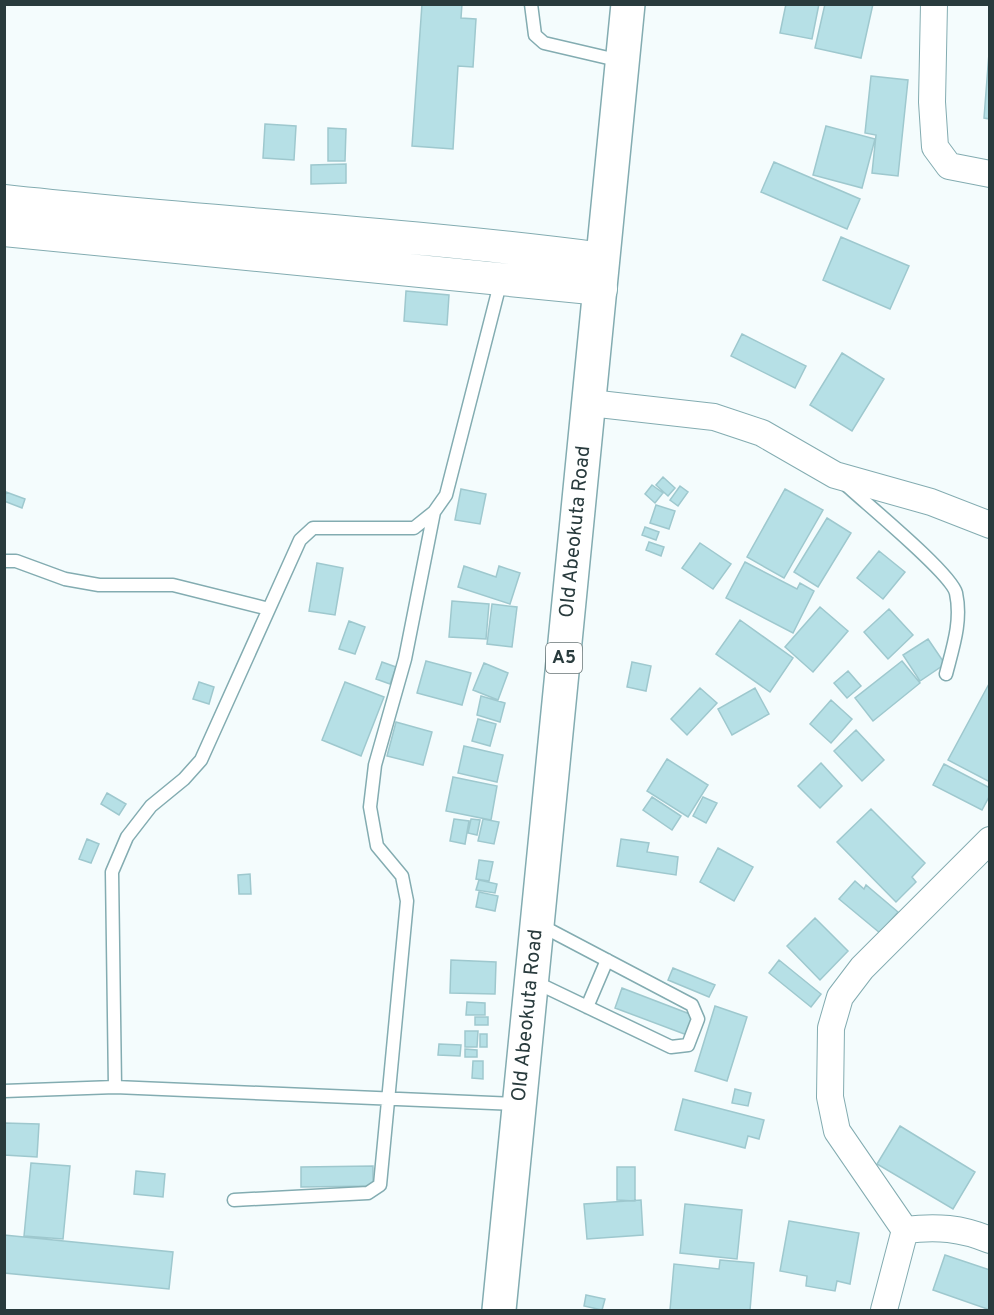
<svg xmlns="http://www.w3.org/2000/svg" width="994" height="1315" font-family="Overpass,sans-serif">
	<rect width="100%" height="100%" fill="#f4fcfd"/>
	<path fill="#b6e0e6" stroke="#9ec8ce" stroke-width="1.5" d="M422,4H462L461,18L476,19L473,67L458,66L453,149L412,146Z
		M786,4H819L812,39L780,33Z
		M825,4H873L861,58L815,48Z
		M989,53H990V119L984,118Z
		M871,76L908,80L898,176L872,173L876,135L865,133Z
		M265,124L296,126L294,160L263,158Z
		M826,126L875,139L862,188L813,175Z
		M328,128L346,129L345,161H328Z
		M774,162L860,199L847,229L761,192Z
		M346,164V183L311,184V165Z
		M841,237L909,266L890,309L823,280Z
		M406,291L449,295L447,325L404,321Z
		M742,334L806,366L795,388L731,356Z
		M842,353L884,379L852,431L810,405Z
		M663,477L675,488L668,496L656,485Z
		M652,485L663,493L655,503L645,494Z
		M680,486L688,492L678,506L670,500Z
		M461,489L486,494L480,524L455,520Z
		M785,489L823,510L784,578L747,557Z
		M6,492L25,499L22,508L4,501Z
		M656,505L675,511L669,529L650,523Z
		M827,518L851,533L818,587L794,572Z
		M645,527L659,532L656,540L642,535Z
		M649,542L664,547L661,556L646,550Z
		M700,543L731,564L713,589L682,568Z
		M879,551L905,572L883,599L857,578Z
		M745,562L797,589L800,583L814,591L793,633L726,598Z
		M317,563L343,568L335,615L309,611Z
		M464,566L496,577L499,566L520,573L510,604L458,587Z
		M452,601L489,604L486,639L449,637Z
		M492,604L517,607L512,647L487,644Z
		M820,607L848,631L813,672L785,647Z
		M889,609L913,635L888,659L864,632Z
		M740,620L793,658L770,692L716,654Z
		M349,621L365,627L355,654L339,649Z
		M928,639L945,664L920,681L903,655Z
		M426,661L471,673L462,705L417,693Z
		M902,661L920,683L873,721L855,698Z
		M382,662L396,667L390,684L376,679Z
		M632,662L651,666L646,691L627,687Z
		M484,663L508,673L498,700L473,690Z
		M848,671L861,686L847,698L834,683Z
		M199,682L214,687L209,704L193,699Z
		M345,682L384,697L361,756L322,740Z
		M990,682V782L948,760Z
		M700,688L717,703L687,735L671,719Z
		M755,688L769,714L732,735L718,709Z
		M481,696L505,703L500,722L477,715Z
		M831,700L852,719L831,743L810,724Z
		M478,719L496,724L490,746L472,741Z
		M396,722L432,732L423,765L387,756Z
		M856,730L884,760L862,781L834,751Z
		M464,746L503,755L497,782L458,773Z
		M667,759L708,785L688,817L647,791Z
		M821,763L842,786L820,808L798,786Z
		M944,764L990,788V795L982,810L933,785Z
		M453,777L497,786L491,820L446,811Z
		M107,793L126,804L119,815L101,804Z
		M652,797L681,816L672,830L643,810Z
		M703,797L717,803L706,823L693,816Z
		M871,809L925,863L912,877L916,882L896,902L837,842Z
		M454,819L469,821L465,844L450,841Z
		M471,819L480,820L477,835L468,833Z
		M483,819L499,822L494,844L478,841Z
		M87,839L99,844L91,863L79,859Z
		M621,839L649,843L647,852L678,857L676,875L617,866Z
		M718,848L753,867L734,901L700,882Z
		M479,860L493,862L489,881L476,879Z
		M250,874L251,894H239L238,875Z
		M479,880L497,884L495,893L476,890Z
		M855,881L864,889L866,885L898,912L880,933L839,899Z
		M479,892L498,896L495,911L476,907Z
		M815,918L848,951L820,980L787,946Z
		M451,960L496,962L495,994L450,993Z
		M779,960L821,994L811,1007L769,973Z
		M673,968L715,985L709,997L668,980Z
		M622,988L695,1016L687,1035L615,1008Z
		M467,1002L485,1003V1015H466Z
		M715,1006L747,1017L727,1081L695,1071Z
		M475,1017H488V1025H475Z
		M465,1031H478L477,1047H465Z
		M480,1034H487V1047H480Z
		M439,1044L461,1045L460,1056L438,1055Z
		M465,1049L477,1050V1057H465Z
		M473,1061H483V1079L472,1078Z
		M735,1089L751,1093L748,1106L732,1103Z
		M683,1099L764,1120L759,1139L748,1136L745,1148L675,1130Z
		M4,1123L39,1124L37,1157L4,1155Z
		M900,1126L975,1172L953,1209L877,1164Z
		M31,1163L70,1166L63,1239L24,1236Z
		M373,1166V1186L301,1187V1167Z
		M617,1167H635V1201L617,1200Z
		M136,1171L165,1174L163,1197L134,1194Z
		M641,1200L643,1235L587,1239L584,1204Z
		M685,1204L742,1210L737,1259L680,1253Z
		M789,1221L859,1233L850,1284L837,1281L835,1291L806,1286L807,1276L780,1271Z
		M4,1235L173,1252L169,1289L4,1273Z
		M945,1255L990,1270V1310L933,1290Z
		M720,1260L754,1263L750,1310H670L674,1264L719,1269Z
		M586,1295L605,1299L602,1310L584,1306Z"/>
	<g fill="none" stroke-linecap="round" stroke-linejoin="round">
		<g stroke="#83acb1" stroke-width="15">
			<path id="service" d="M531,4L535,35L544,43L621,61
				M845,484C864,502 951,573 956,593C962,621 953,647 946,674
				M4,561H16L65,579L99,585H173L269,609
				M533,981L671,1047L688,1045L698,1019L692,1005L540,925
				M587,1007L607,960
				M115,1087L112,872L127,837L151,806L184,779L201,760L300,540L313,528H414L434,512L446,495L501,280
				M4,1091L115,1087L517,1104
				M234,1200L368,1193L380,1185L407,901L402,876L377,846L370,807L375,765L405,659L434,512"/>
		</g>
		<g stroke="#83acb1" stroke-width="28">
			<path id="minor" d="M934,4L932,102L935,147L949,166L990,174
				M590,403L714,417L762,433L835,475L931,502L990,525
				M905,1230C937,1226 961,1228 990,1240
				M884,1310L905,1230L837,1131L830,1097L831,1028L840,997L862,968L990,840"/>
		</g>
		<g stroke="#83acb1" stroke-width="34">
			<path id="tertiary" d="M4,201C204,223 405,233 603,259
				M4,230L601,289"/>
		</g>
		<g stroke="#83acb1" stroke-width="36">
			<g id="trunk">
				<path id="s1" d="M499,1310L628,4"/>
			</g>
		</g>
		<use href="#service" stroke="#fff" stroke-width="12"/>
		<use href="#minor" stroke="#fff" stroke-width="26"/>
		<use href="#tertiary" stroke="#fff" stroke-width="32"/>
		<use href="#trunk" stroke="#fff" stroke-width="33"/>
	</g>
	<g text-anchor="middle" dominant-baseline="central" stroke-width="5" stroke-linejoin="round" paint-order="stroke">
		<rect fill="#fff" stroke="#697677" stroke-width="1.5" x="546" y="643" width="36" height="30" rx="4.5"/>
		<g font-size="18" font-weight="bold" fill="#293b3d">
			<text x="564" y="658">A5</text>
		</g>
		<g font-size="20" fill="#293b3d" stroke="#fff">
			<text stroke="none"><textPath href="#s1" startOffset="782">Old Abeokuta Road</textPath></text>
			<text stroke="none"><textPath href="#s1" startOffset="296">Old Abeokuta Road</textPath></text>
		</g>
	</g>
	<rect width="994" height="1315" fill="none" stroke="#293b3d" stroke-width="12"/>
</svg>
